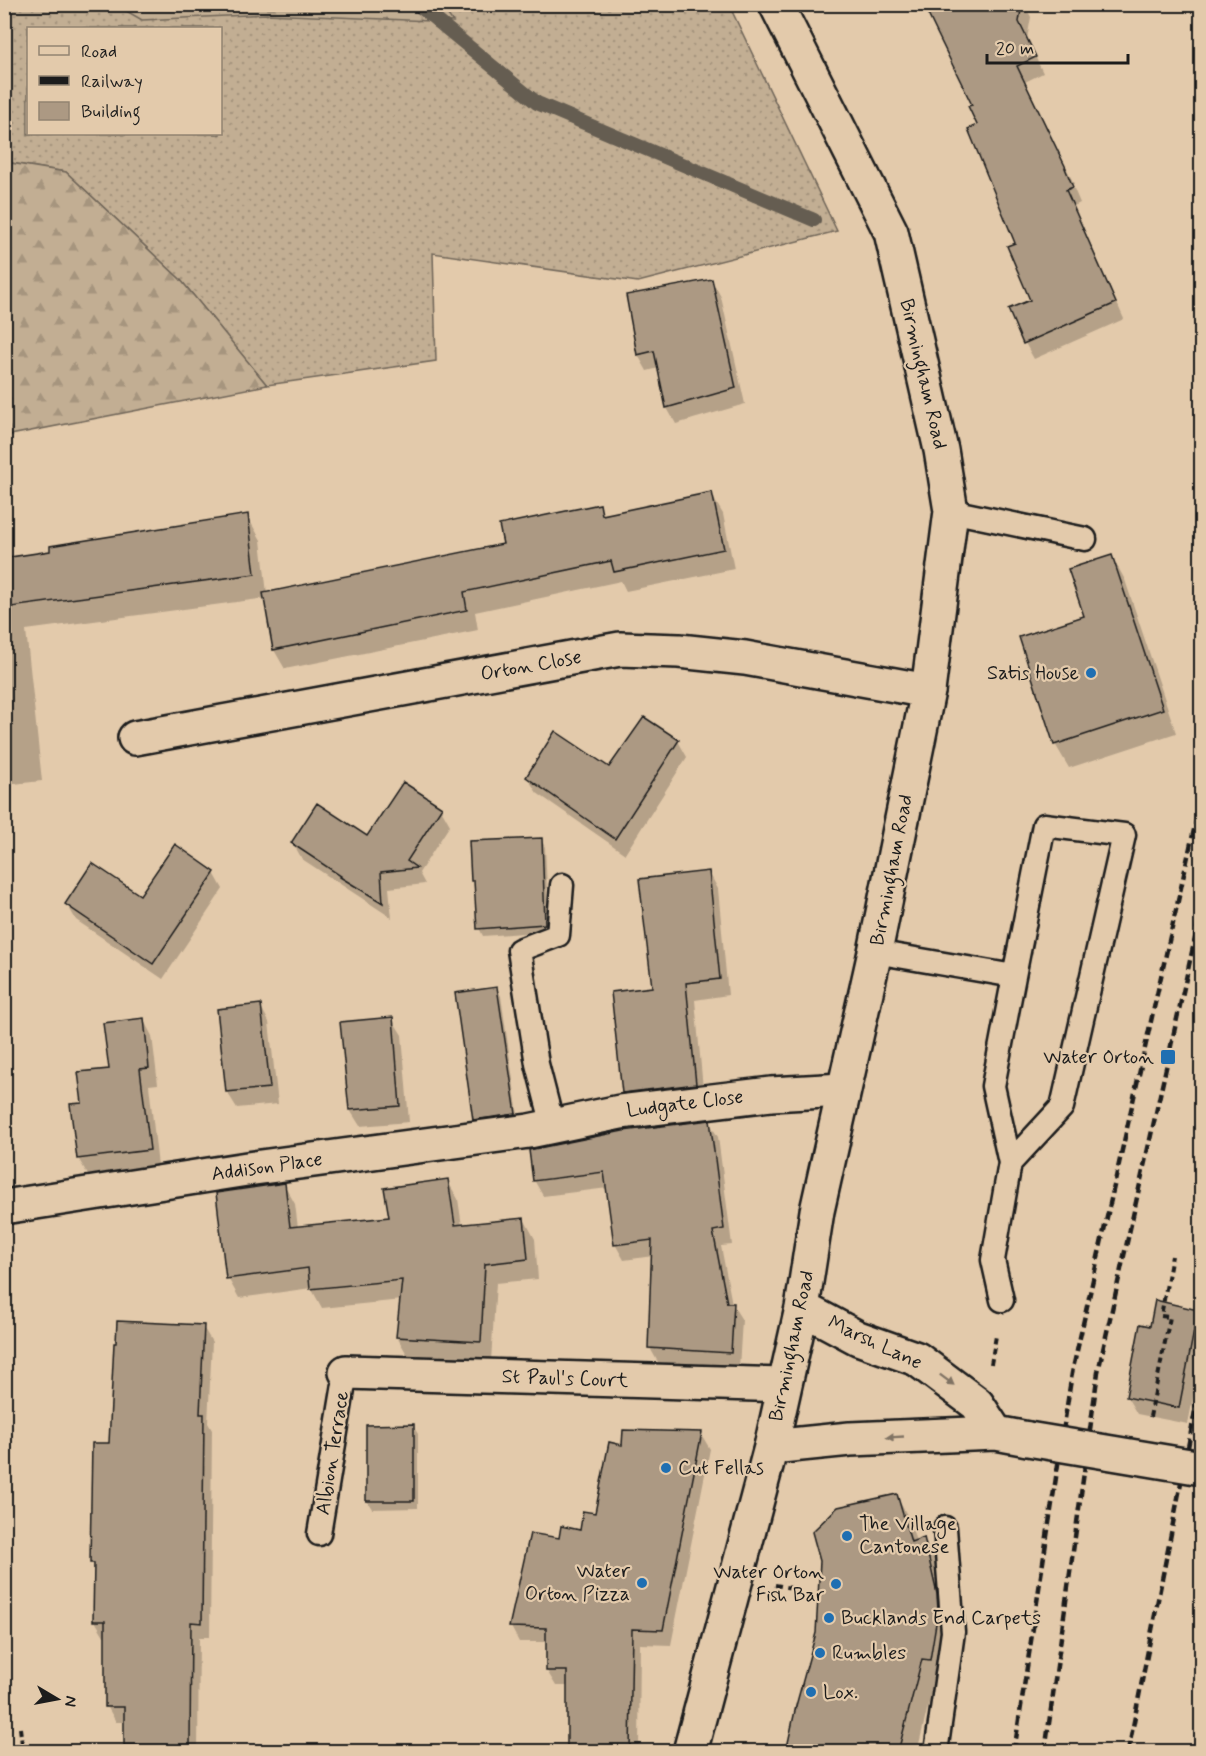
<svg xmlns="http://www.w3.org/2000/svg" width="1206" height="1756" font-family="Mynerve,sans-serif">
	<defs>
		<pattern id="grass-dots" width="8" height="8" patternUnits="userSpaceOnUse" patternTransform="scale(1.5)"><rect width="8" height="8" fill="#c2ae93"/><path d="M2 2h.1M6 6h.1" fill="none" stroke="#a6957e" stroke-width="1.8" stroke-linecap="round"/></pattern>
		<pattern id="forest-firs" width="22" height="20" patternUnits="userSpaceOnUse" patternTransform="scale(1.5)"><rect width="22" height="20" fill="#c2ae93"/><path d="M5 1l3.5 6h-7zM16 11l3.5 6h-7z" fill="#a6957e"/></pattern>
	</defs>
	<rect width="100%" height="100%" fill="#e3caab"/>
	<filter id="ink" filterUnits="userSpaceOnUse"><feTurbulence type="fractalNoise" baseFrequency=".0167" numOctaves="2"/><feDisplacementMap in="SourceGraphic" scale="12" xChannelSelector="R" yChannelSelector="G"/><feConvolveMatrix kernelMatrix="1 2 1 2 8 2 1 2 1" color-interpolation-filters="sRGB"/></filter>
	<g filter="url(#ink)">
		<path fill="url(#grass-dots)" stroke="#6f6558" stroke-width="1.5" fill-rule="evenodd" d="M4,5H729L837,231L638,282L433,253L436,361L267,385L180,279L66,172L5,162ZM28,28H220V134H28Z"/>
		<path fill="url(#forest-firs)" stroke="#6f6558" stroke-width="1.5" d="M116,5H441L453,22L266,14L142,20Z
			M4,162L66,172L180,279L267,385L5,436Z"/>
		<path fill="#0003" d="M925,4H1024L1031,17L1027,39L1043,73L1025,82L1074,184H1072L1080,203L1074,206L1124,319L1034,359L1025,343L1032,300L1017,244L974,105Z
			M712,280L721,297L745,404L676,424L667,408L659,368L647,371L638,355L627,297Z
			M711,494L723,514L734,569L626,591L621,581L475,612L478,630L285,669L274,650L266,598L26,630L42,781L4,785V559L52,552L247,516L261,540L267,594L505,545L599,505L605,516Z
			M1112,556L1125,580L1176,733L1069,768L1055,744L1086,617Z
			M678,741L687,757L625,854L537,793L527,777L609,769Z
			M441,809L450,825L419,873L425,884L389,888L392,918L302,859L293,843L368,838Z
			M541,839L545,847L549,931L483,936L479,928L476,886L473,880Z
			M709,872L718,889L728,995L695,1000L704,1100L633,1109L624,1092L654,988Z
			M214,873L223,889L163,979L76,920L67,904L140,897Z
			M497,988L501,996L519,1122L479,1127L474,1119Z
			M260,1005L269,1022L278,1104L237,1108L227,1092Z
			M143,1019L152,1036L158,1084L149,1085L158,1166L88,1175L78,1158L83,1104L110,1070Z
			M392,1019L402,1035L409,1122L360,1126L350,1110L342,1023Z
			M709,1122L718,1137L732,1245L721,1246L732,1304L742,1320L739,1368L659,1364L650,1348L653,1256L624,1260L615,1244L608,1188L543,1196L534,1180Z
			M447,1180L458,1199L462,1226L524,1219L535,1239L538,1279L496,1283L491,1361L408,1356L397,1337L402,1300L322,1308L311,1288L239,1298L228,1278L284,1184L295,1204L298,1228L391,1218Z
			M1197,1311L1202,1319V1353L1188,1424L1137,1414L1127,1397L1151,1327Z
			M203,1327L212,1342L208,1423L212,1430L210,1637H199L198,1752H129L126,1745V1722H116L107,1706V1636H104L95,1621L96,1569L92,1562L111,1444Z
			M413,1426L418,1434V1508L372,1509L367,1501Z
			M701,1434L710,1449L671,1645L640,1644L639,1752H569V1686H556L547,1671L548,1642H519L511,1627L560,1540L581,1531L596,1514L623,1447Z
			M896,1496L910,1520L916,1542L923,1539L937,1563L949,1619L919,1744L924,1752H787Z
			M1197,1728H1202V1752H1194Z"/>
		<g fill="none" stroke-linecap="round" stroke-linejoin="round">
			<path stroke="#655d51" stroke-width="14" d="M417,4L537,103L814,220"/>
		</g>
		<path fill="#ac9983" stroke="#1c1c1c" stroke-width="1.5" d="M923,4H1022L1019,22L1036,57L1017,66L1066,168H1065L1073,187L1066,190L1116,303L1023,344L1008,309L1030,300L1007,246L1015,243L968,129L977,125L968,106L972,105Z
			M712,279L736,388L666,408L654,351L637,355L626,295Z
			M712,492L724,549L614,572L611,561L464,592L467,610L273,650L263,593L503,544L499,525L600,504L602,515Z
			M248,514L255,574L4,608V558L50,551V546Z
			M1112,555L1163,709L1054,745L1019,637L1084,616L1068,569Z
			M644,717L679,740L615,839L526,777L555,731L609,767Z
			M403,782L442,807L407,861L417,868L381,872L383,903L340,877L341,876L291,843L317,803L367,836Z
			M542,838L545,924L477,929L474,881H471L469,841Z
			M175,844L215,872L153,964L65,904L92,863L140,895Z
			M709,871L720,979L686,983L696,1084L622,1093L611,992L652,987L639,879Z
			M497,987L516,1114L473,1120L455,993Z
			M261,1004L270,1088L226,1092L217,1009Z
			M393,1017L400,1106L349,1110L340,1022Z
			M144,1018L149,1068L140,1069L150,1150L77,1159L70,1104L82,1103L78,1072L109,1069L103,1023Z
			M710,1120L724,1229L713,1231L727,1303H734L731,1353L648,1348L652,1240L614,1245L604,1172L533,1181L529,1150L623,1131Z
			M448,1179L455,1225L524,1218L528,1259L485,1264L481,1342L396,1337L402,1280L310,1289L308,1268L226,1279L216,1193L285,1183L290,1227L389,1217L384,1188Z
			M1155,1300L1198,1310L1179,1408L1126,1397L1140,1324L1150,1326Z
			M117,1321L204,1325L200,1414H204L202,1623L191,1622L190,1746L124,1745V1707H105V1621H93L94,1563H90L92,1443H109L114,1343H116Z
			M414,1424V1501H366V1425Z
			M623,1430L702,1432L663,1630L632,1629L630,1752H567V1671H546V1628L509,1627L530,1533L559,1538L561,1526L580,1530L583,1511L595,1513L609,1442L622,1445Z
			M897,1494L911,1542L924,1537L937,1594L938,1611L930,1660L922,1659L898,1752H786L796,1706L816,1633L820,1561L812,1532L838,1507Z"/>
		<g fill="none" stroke-linecap="round" stroke-linejoin="round">
			<g stroke="#1c1c1c" stroke-width="27">
				<path id="lane" d="M951,511L1085,539
					M875,952L1014,976L1044,825L1124,835L1062,1107L1010,1163L993,1086L1014,976
					M553,1126L537,1064L519,950L558,935L562,885
					M1002,1300L993,1260L1010,1163
					M319,1534L346,1372
					M936,1752L953,1632L945,1528"/>
			</g>
			<g stroke="#1c1c1c" stroke-width="38">
				<path id="street" d="M135,738L620,649L679,651L745,658L928,691
					M4,1207L247,1169L529,1131L620,1112L771,1094L843,1090
					M346,1372L784,1385"/>
			</g>
			<g stroke="#1c1c1c" stroke-width="38">
				<path id="secondary" d="M802,1308L858,1338L917,1359L977,1404L996,1433
					M771,1447L850,1439L996,1433L1028,1439
					M690,1752L771,1447L802,1308L817,1211L875,952L928,691L951,511L941,450L891,232L776,4"/>
			</g>
			<path stroke="#1c1c1c" stroke-width="4" stroke-dasharray="6 4.5" stroke-linecap="butt" d="M991,1364L996,1336
				M1150,1417L1170,1317L1161,1316L1172,1256
				M775,1585L797,1589
				M20,1728L23,1752"/>
			<use href="#lane" stroke="#e3caab" stroke-width="22"/>
			<use href="#street" stroke="#e3caab" stroke-width="33"/>
			<use href="#secondary" stroke="#e3caab" stroke-width="33"/>
			<path stroke="#1c1c1c" stroke-width="4.5" stroke-dasharray="9 4.5" stroke-linecap="butt" d="M1014,1752L1072,1373L1202,794
				M1045,1752L1098,1372L1202,907
				M1128,1752L1202,1376"/>
			<g stroke="#1c1c1c" stroke-width="38" stroke-linecap="butt">
				<path id="secondary-bridge" d="M1028,1439L1202,1468"/>
			</g>
			<use href="#secondary-bridge" stroke="#e3caab" stroke-width="33"/>
		</g>
		<defs><path id="oneway-solid" d="M-6-.8H1V-3.2L6.5 0L1 3.2V.8H-6Z" transform="scale(1.5)"/></defs>
		<g fill="#807364">
			<use href="#oneway-solid" transform="translate(947 1380) rotate(37)"/>
			<use href="#oneway-solid" transform="translate(895 1437) rotate(177)"/>
		</g>
	</g>
	<g fill="#1f6fb2" stroke="#e3caab" stroke-width="2">
		<circle cx="1091" cy="673" r="6"/>
		<rect x="1160" y="1049" width="16" height="16" rx="3"/>
		<circle cx="666" cy="1468" r="6"/>
		<circle cx="847" cy="1536" r="6"/>
		<circle cx="642" cy="1583" r="6"/>
		<circle cx="836" cy="1584" r="6"/>
		<circle cx="829" cy="1618" r="6"/>
		<circle cx="820" cy="1653" r="6"/>
		<circle cx="811" cy="1692" r="6"/>
	</g>
	<g text-anchor="middle" dominant-baseline="central" stroke-width="4.5" stroke-linejoin="round" paint-order="stroke">
		<g font-size="20" fill="#1c1c1c" stroke="#e3caab">
			<text transform="translate(923 374) rotate(77)">Birmingham Road</text>
			<text transform="translate(531 666) rotate(-10)">Orton Close</text>
			<text transform="translate(892 870) rotate(-79)">Birmingham Road</text>
			<text transform="translate(685 1104) rotate(-7)">Ludgate Close</text>
			<text transform="translate(267 1167) rotate(-8)">Addison Place</text>
			<text transform="translate(875 1343) rotate(25)">Marsh Lane</text>
			<text transform="translate(792 1346) rotate(-78)">Birmingham Road</text>
			<text transform="translate(565 1379) rotate(2)">St Paul's Court</text>
			<text transform="translate(333 1453) rotate(-81)">Albion Terrace</text>
		</g>
		<g font-size="20" fill="#1c1c1c" stroke="#e3caab" text-anchor="start">
			<text x="1079" y="673" text-anchor="end">Satis House</text>
			<text x="1154" y="1057" text-anchor="end">Water Orton</text>
			<text x="678" y="1468">Cut Fellas</text>
			<text x="859" y="1524">The Village<tspan x="859" dy="23">Cantonese</tspan></text>
			<text x="630" y="1571" text-anchor="end">Water<tspan x="630" dy="23">Orton Pizza</tspan></text>
			<text x="824" y="1572" text-anchor="end">Water Orton<tspan x="824" dy="23">Fish Bar</tspan></text>
			<text x="841" y="1618">Bucklands End Carpets</text>
			<text x="832" y="1653">Rumbles</text>
			<text x="823" y="1692">Lox.</text>
		</g>
	</g>
	<rect width="1206" height="1756" fill="none" stroke="#e3caab" stroke-width="24"/>
	<rect x="12" y="12" width="1182" height="1732" fill="none" stroke="#1c1c1c" stroke-width="2" filter="url(#ink)"/>
	<rect x="27" y="27" width="195" height="108" fill="#e3caab" stroke="#938472" stroke-width="1.5"/>
	<rect x="39" y="46" width="30" height="9" fill="#e3caab" stroke="#938472" stroke-width="1.5"/>
	<text x="81" y="57" font-size="18" fill="#1c1c1c">Road</text>
	<rect x="39" y="76" width="30" height="9" fill="#1c1c1c" stroke="#938472" stroke-width="1.5"/>
	<text x="81" y="87" font-size="18" fill="#1c1c1c">Railway</text>
	<rect x="39" y="102" width="30" height="18" fill="#ac9983" stroke="#938472" stroke-width="1.5"/>
	<text x="81" y="117" font-size="18" fill="#1c1c1c">Building</text>
	<g transform="translate(57 1699) rotate(100)" stroke="#e3caab" stroke-width="4.5" paint-order="stroke">
	<path d="M0-4.5L10 22L0 15L-10 22Z" fill="#1c1c1c"/>
	<text y="-9" font-size="16" font-weight="bold" text-anchor="middle" fill="#1c1c1c">N</text>
	</g>
	<path d="M987 54v9h141v-9" fill="none" stroke="#1c1c1c" stroke-width="3"/>
	<text x="996" y="54" font-size="18" fill="#1c1c1c" stroke="#e3caab" stroke-width="4.5" paint-order="stroke">20 m</text>
</svg>
